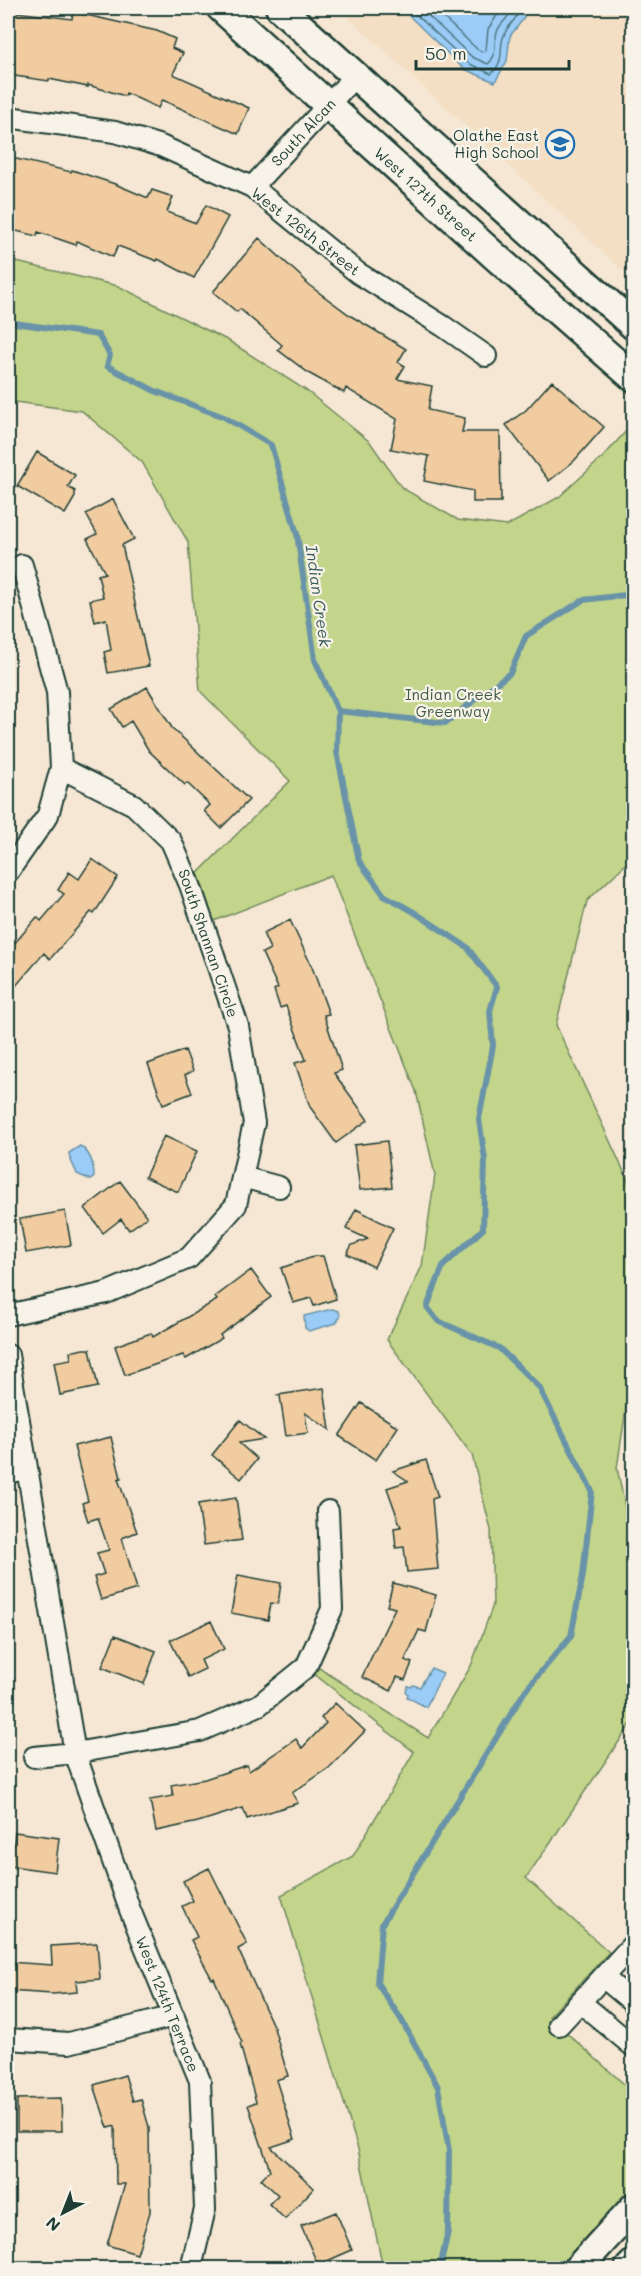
<svg xmlns="http://www.w3.org/2000/svg" width="641" height="2276" font-family="Mali,sans-serif">
	<rect width="100%" height="100%" fill="#f5e7d3"/>
	<filter id="ink" filterUnits="userSpaceOnUse"><feTurbulence type="fractalNoise" baseFrequency=".0167" numOctaves="2"/><feDisplacementMap in="SourceGraphic" scale="12" xChannelSelector="R" yChannelSelector="G"/><feConvolveMatrix kernelMatrix="1 2 1 2 8 2 1 2 1" color-interpolation-filters="sRGB"/></filter>
	<g filter="url(#ink)">
		<path fill="#f4dfc4" d="M338,8H633V280Z"/>
		<path fill="#c3d58a" stroke="#71895f" stroke-width="1.5" d="M8,260L118,286L229,341L307,391L370,442L402,488L458,520L507,526L559,497L604,456L633,423V857L587,901L556,1025L633,1191V1363L617,1468L633,1546V1721L526,1878L609,1952L549,2017L633,2092L634,2188L561,2268H383L358,2149L281,1895L353,1856L414,1752L309,1670L313,1664L428,1738L471,1666L493,1605L491,1530L472,1455L387,1340L422,1266L435,1175L416,1091L331,875L214,921L198,873L290,781L200,691L188,542L142,462L82,411L8,401Z"/>
		<path fill="#9accf7" stroke="#6993a9" stroke-width="1.5" d="M401,8H524V18L510,36L507,61L495,82L464,69Z
			M80,1146C91,1153 94,1165 94,1177L91,1180L77,1174C75,1168 69,1159 69,1153Z
			M332,1309L339,1311L340,1317L336,1323L309,1331L305,1328L304,1316Z
			M431,1668L443,1673L426,1707L407,1697L408,1694L406,1692L408,1686L411,1687L413,1685L420,1687Z"/>
		<g fill="none" stroke-linecap="round" stroke-linejoin="round">
			<path stroke="#507682" stroke-width="1.5" d="M409,8L468,63L491,74C507,60 497,47 505,33C510,22 518,20 518,8
				M420,8L472,57L488,64C498,56 493,44 497,32C500,22 511,18 511,8
				M433,8L477,49L483,52L486,50L488,29L502,8"/>
			<path stroke="#6993a9" stroke-width="6" d="M8,322L98,335L110,355L107,366L155,391L224,417L271,445L297,534L315,660L338,711L445,723L510,673L526,636L583,600L634,594
				M338,711L337,752L359,861L384,895L414,912L467,947L497,987L490,1011L493,1046L479,1119L485,1160L483,1229L443,1266L427,1307L438,1321L499,1348L539,1387L592,1491L583,1575L571,1636L525,1691L382,1924L377,1983L401,2019L438,2087L449,2151L448,2231L440,2268"/>
		</g>
		<path fill="#f1cca1" stroke="#1f3d34" stroke-width="1.5" d="M8,11L72,19L73,12L157,31L175,39L172,48L183,53L173,74L249,108L238,134L162,100L158,108L126,93L125,96L88,85V87L49,79V81L8,75Z
			M8,157L71,172L72,170L115,184L148,198L152,190L173,197L167,212L196,223L206,205L228,217L194,278L158,259L157,261L118,246L113,257L77,241L76,245L38,232L37,236L8,229Z
			M259,238L307,282L306,283L351,316L406,349L398,362L405,366L397,379L432,386L428,410L465,418L462,432H500L501,502H473V491L424,481L429,456L391,449L397,419L346,388L344,393L310,374L278,350L282,345L240,309L237,312L213,292Z
			M552,381L604,427L574,461L549,481L506,425L526,410Z
			M37,452L75,475L68,487L75,491V497L65,514L17,486Z
			M113,499L134,539L122,545L149,666L108,673L104,652L111,650L106,619L95,622L90,600L103,597L98,575L105,573L87,539L97,534L86,514Z
			M147,687L172,728L249,800L221,828L204,811L210,805L187,783L185,785L149,751L131,721L122,727L111,709Z
			M92,859L118,877L94,914L91,912L50,959L44,953L8,995V951L37,917L41,921L64,894L58,890L69,872L79,879Z
			M290,920L312,967L329,1014L324,1015L342,1070L334,1073L368,1120L336,1143L310,1107L295,1063L306,1060L286,1006L280,1008L274,990L278,988L262,953L270,949L263,933Z
			M185,1050L193,1071L185,1075L192,1093L163,1104L148,1064Z
			M164,1136L197,1151L178,1192L145,1177Z
			M387,1141L392,1187L360,1190L354,1145Z
			M120,1181L147,1217L129,1230L121,1219L103,1233L85,1208Z
			M356,1209L393,1228L374,1267L347,1254L352,1245L368,1239L346,1229Z
			M65,1211L71,1245L26,1253L20,1219Z
			M316,1256H323L336,1299L314,1306L311,1298L293,1303L281,1268Z
			M251,1270L271,1297L220,1335L222,1338L186,1359L183,1355L125,1375L115,1346L151,1333L153,1337L217,1300L215,1297Z
			M83,1349H90L98,1387L60,1395L54,1362L71,1359L70,1352Z
			M324,1388L330,1430L305,1413L308,1433L286,1436L280,1396L278,1395Z
			M361,1403L398,1427L376,1460L339,1436Z
			M240,1420L264,1439L239,1443L257,1459L241,1479L212,1455Z
			M111,1437L121,1478L118,1479L137,1532L122,1538L137,1589L101,1600L94,1577L104,1574L97,1553L109,1550L98,1518L88,1521L82,1503L88,1501L74,1446Z
			M426,1460L438,1497L432,1499L438,1569L407,1572L404,1547L396,1548L394,1528L401,1527L387,1488L408,1481L393,1471Z
			M236,1498L242,1540L204,1545L198,1504Z
			M238,1575L281,1583L278,1604L271,1603L268,1620L231,1613Z
			M393,1583L436,1595L426,1632L419,1630L405,1660L412,1663L405,1680L397,1677L391,1691L362,1677L395,1608L387,1606Z
			M211,1621L224,1649L201,1660L205,1669L188,1677L170,1640Z
			M115,1635L156,1651L144,1684L102,1667Z
			M335,1703L365,1731L329,1768L292,1793L298,1803L247,1819L243,1808L198,1822L156,1831L150,1800L173,1796L171,1785L205,1779L247,1765L249,1771L296,1739L302,1748L326,1723L321,1718Z
			M15,1832L59,1838L55,1872L11,1866Z
			M209,1868L247,1944L238,1949L274,2028L288,2076L276,2080L295,2139L271,2147L314,2188L285,2219L269,2204L278,2195L261,2179L270,2170L248,2105L256,2102L240,2044L242,2043L214,1978L212,1979L191,1940L197,1937L182,1906L193,1901L183,1881Z
			M97,1943L100,1979L76,1981L77,1992L52,1994L8,1991V1962L52,1965L51,1946Z
			M125,2075L133,2101L141,2099L149,2127L150,2212L137,2254L107,2245L125,2184H116L115,2126L108,2128L94,2085Z
			M61,2098L62,2131H17V2099Z
			M336,2212L352,2250L318,2265L301,2226Z"/>
		<g fill="none" stroke-linecap="round" stroke-linejoin="round">
			<g stroke="#1f3d34" stroke-width="24">
				<path id="minor" d="M8,117L115,132L161,146L252,187L358,273L443,326L486,356
					M252,187L355,76
					M8,872L48,815L61,768L57,692L22,565
					M242,1177L279,1187
					M8,1315L106,1293L189,1258L236,1205L254,1123L238,1026L190,885L171,841L134,805L61,768
					M8,1355L75,1753L130,1910L200,2081L205,2209L191,2268
					M8,1473L27,1468
					M34,1757L75,1753L200,1731L259,1705L306,1667L332,1609L328,1511
					M603,1977L634,2003
					M580,2002L634,2047
					M559,2025L634,1943
					M8,2039L69,2043L174,2016"/>
			</g>
			<g stroke="#1f3d34" stroke-width="32">
				<path id="secondary" d="M221,8L498,259L634,378
					M280,8L634,326
					M578,2268L634,2207
					M629,2268L634,2263"/>
			</g>
			<use href="#minor" stroke="#f7f3e8" stroke-width="20"/>
			<use href="#secondary" stroke="#f7f3e8" stroke-width="27"/>
		</g>
	</g>
	<defs>
		<g id="school-ring" transform="scale(1.5)"><circle r="9.5" fill="#f7f3e8" stroke="#1f6fb2" stroke-width="1.5"/><path d="M0-5L7-2L0 1L-7-2ZM-4 1L0 2.5L4 1V4Q0 6-4 4Z" fill="#1f6fb2"/></g>
	</defs>
	<g fill-rule="evenodd">
		<use href="#school-ring" x="560" y="144"/>
	</g>
	<g text-anchor="middle" dominant-baseline="central" stroke-width="4.5" stroke-linejoin="round" paint-order="stroke">
		<g font-size="15" fill="#1f3d34" stroke="#f7f3e8">
			<text transform="translate(303 132) rotate(-47)">South Alcan</text>
			<text transform="translate(426 194) rotate(42)">West 127th Street</text>
			<text transform="translate(306 231) rotate(38)">West 126th Street</text>
			<text transform="translate(209 943) rotate(71)">South Shannan Circle</text>
			<text transform="translate(168 2004) rotate(68)">West 124th Terrace</text>
		</g>
		<g font-size="15" fill="#1f3d34" stroke="#f7f3e8" text-anchor="end">
			<text x="539" y="135">Olathe East<tspan x="539" dy="17">High School</tspan></text>
		</g>
		<g font-size="15" fill="#405b45" stroke="#f7f3e8">
			<text x="453" y="694">Indian Creek<tspan x="453" dy="17">Greenway</tspan></text>
		</g>
		<g font-size="16" font-style="italic" fill="#385a5b" stroke="#f7f3e8">
			<text transform="translate(319 596) rotate(82)">Indian Creek</text>
		</g>
	</g>
	<rect width="641" height="2276" fill="none" stroke="#f7f3e8" stroke-width="30"/>
	<rect x="15" y="15" width="611" height="2246" fill="none" stroke="#1f3d34" stroke-width="2" filter="url(#ink)"/>
	<g transform="translate(63 2213) rotate(222)" stroke="#f7f3e8" stroke-width="4.5" paint-order="stroke">
	<path d="M0-4.5L10 22L0 15L-10 22Z" fill="#1f3d34"/>
	<text y="-9" font-size="16" font-weight="bold" text-anchor="middle" fill="#1f3d34">N</text>
	</g>
	<path d="M416 60v9h153v-9" fill="none" stroke="#1f3d34" stroke-width="3"/>
	<text x="425" y="60" font-size="18" fill="#1f3d34" stroke="#f7f3e8" stroke-width="4.5" paint-order="stroke">50 m</text>
</svg>
